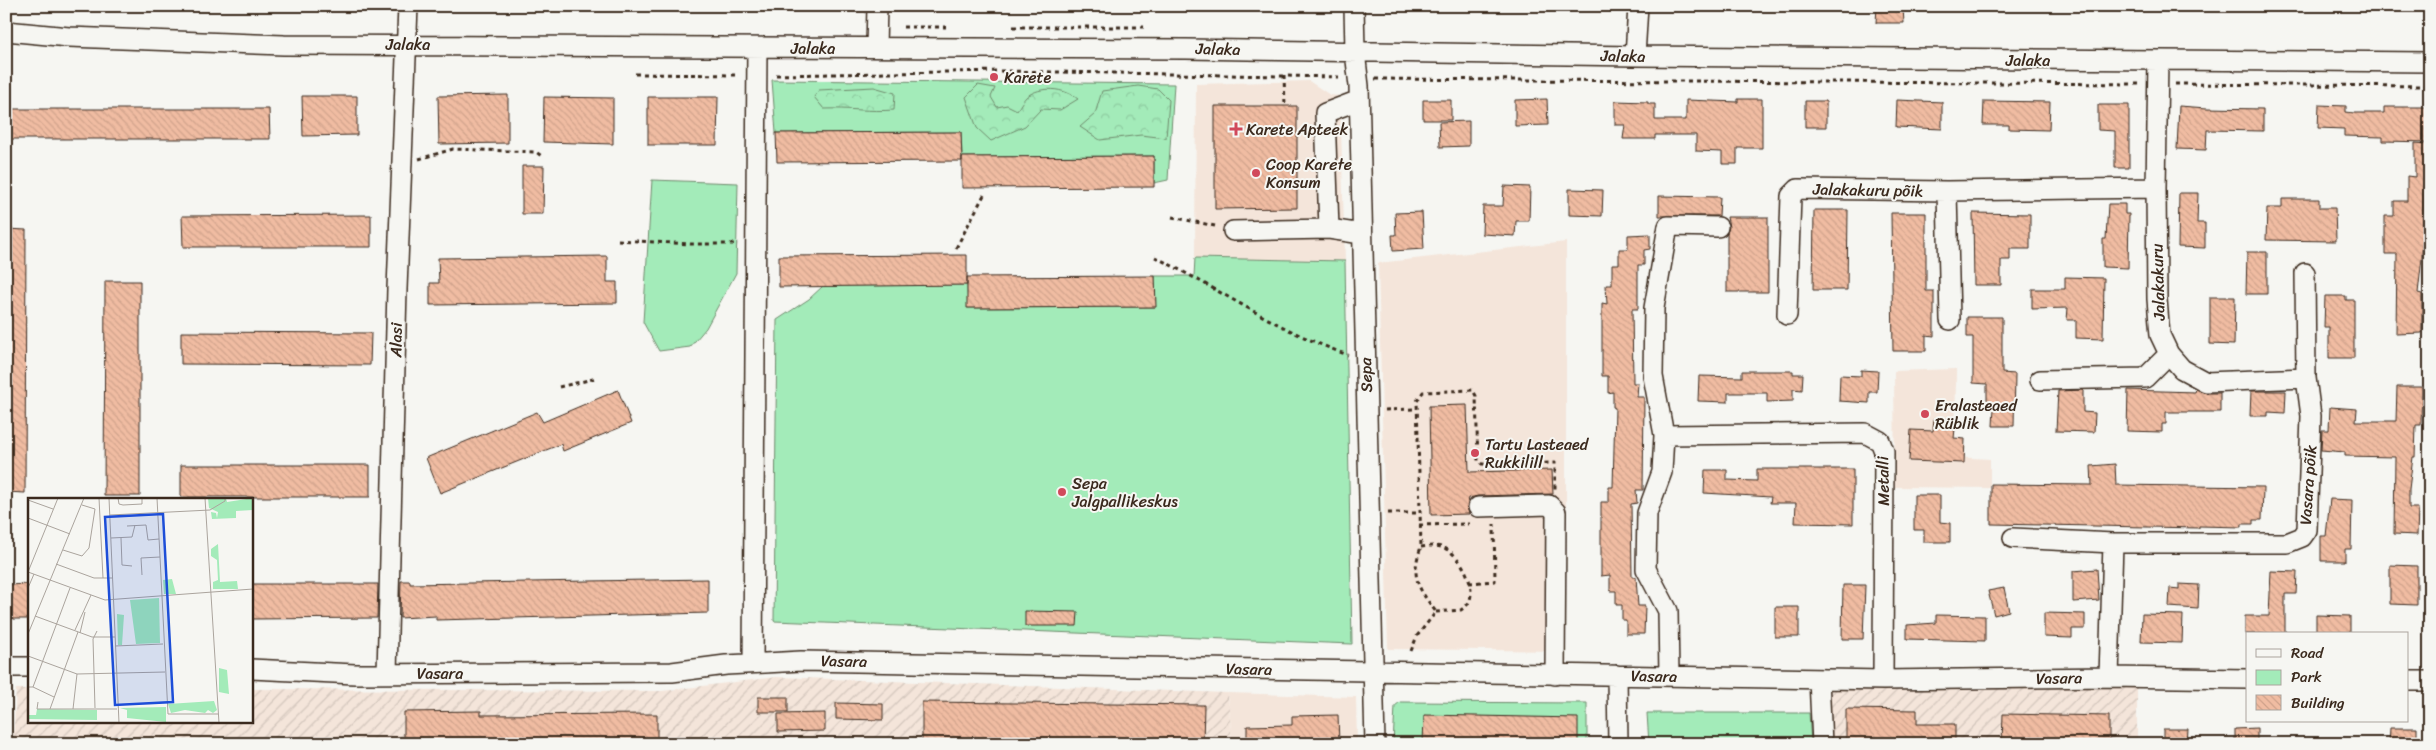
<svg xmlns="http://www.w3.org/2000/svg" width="2436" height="750" font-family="Sriracha,sans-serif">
	<defs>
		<pattern id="industrial-furrows" width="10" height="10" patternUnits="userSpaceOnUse" patternTransform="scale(1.25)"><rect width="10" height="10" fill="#f4e5da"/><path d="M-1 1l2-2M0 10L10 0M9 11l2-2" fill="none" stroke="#d2c5bb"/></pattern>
		<pattern id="forest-crowns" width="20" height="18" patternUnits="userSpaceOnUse" patternTransform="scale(1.25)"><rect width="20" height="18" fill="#a3ebb9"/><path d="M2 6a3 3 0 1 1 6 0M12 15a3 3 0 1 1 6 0" fill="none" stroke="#8dca9f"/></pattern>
		<pattern id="building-back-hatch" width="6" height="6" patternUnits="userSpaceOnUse" patternTransform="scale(1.25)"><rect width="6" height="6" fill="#f0bca2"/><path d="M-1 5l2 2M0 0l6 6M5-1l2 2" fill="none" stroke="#cfa28b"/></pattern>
	</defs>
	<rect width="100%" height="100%" fill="#f6f6f2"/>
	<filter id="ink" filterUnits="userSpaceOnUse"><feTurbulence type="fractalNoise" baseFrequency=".02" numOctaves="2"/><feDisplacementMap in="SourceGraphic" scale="10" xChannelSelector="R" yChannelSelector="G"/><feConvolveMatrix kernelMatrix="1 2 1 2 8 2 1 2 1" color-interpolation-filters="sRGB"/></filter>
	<g filter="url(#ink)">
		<path fill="#f4e5da" d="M1309,81L1330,95L1340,96L1345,261L1195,258L1196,84Z
			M1566,242V651L1388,649L1378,263Z
			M1956,369L1955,457L1990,459V488L1895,487L1894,371Z
			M1228,693L1356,697L1357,744H1232Z"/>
		<path fill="url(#industrial-furrows)" d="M776,677L1228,693L1232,744H13L16,689H29V721H251V689L662,691Z
			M2137,678V744H1821L1819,679Z"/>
		<path fill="#a3ebb9" stroke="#6f8a6c" d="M772,80L1174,84L1168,180L1154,183V156L962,157L961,132L776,133Z
			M652,180L738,183L736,273L706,328L690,347L659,351L643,322Z
			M1195,258L1345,261L1352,644L774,621L777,320L809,299L823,286L967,285L968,308L1155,307V276H1194Z
			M1400,702L1587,703V744H1393L1395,706Z
			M1647,713H1809L1811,744H1649Z"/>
		<path fill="url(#forest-crowns)" stroke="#6f8a6c" d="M978,85L995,88L991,97L997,107L1007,105L1017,110C1020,106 1023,100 1026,97C1041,85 1064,88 1078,99L1060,110L1041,109L1025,126L991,141L977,128L966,97Z
			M1138,86L1158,89L1169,100L1166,138L1141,135L1100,140L1080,127L1095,114L1102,91Z
			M874,87L895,93L894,110C870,112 848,108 824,109L814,97L819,90Z"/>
		<path fill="url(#building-back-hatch)" stroke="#3b2a1e" d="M1877,6H1901L1903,8L1904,23H1876Z
			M508,95V143L439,144L438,96Z
			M302,96H357V135L303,136Z
			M544,97L613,98V144L543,142Z
			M648,97H718L717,145H648Z
			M1547,99L1548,125L1515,126V100Z
			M1738,99H1762V148H1737V164H1722V152L1696,151V135H1655V139H1623L1625,125H1615V101L1648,102V104H1655V120H1686V100L1738,102Z
			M1423,100H1451V120H1423Z
			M1897,100L1942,102V129L1896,127Z
			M1805,101H1826V127H1805Z
			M1984,101L2050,102L2049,130L2009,129V125H1983Z
			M2098,105H2129V168H2115V131L2098,130Z
			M2319,105L2346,106V112L2354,113H2384V107H2430L2429,142L2383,141V137L2344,136V129L2318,128Z
			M1215,106H1297V208L1215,209Z
			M2179,106L2207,108L2263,109V131L2207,130L2206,150L2177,149Z
			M6,109H269L270,139H6Z
			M1469,121V146L1440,147L1439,122Z
			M961,132L962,161L777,162L776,133Z
			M2415,143L2430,144V183H2424L2422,258L2418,293L2422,294V333L2396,334L2397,254H2385V216H2394V201H2407V176L2415,177Z
			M1154,156V187L962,188V157Z
			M522,166H544L543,214H522Z
			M1504,186L1530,187L1529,221H1516L1515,236L1482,234L1483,206H1503Z
			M1569,189L1603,190L1602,216L1569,215Z
			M2179,193H2198L2197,223H2205V248L2178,247Z
			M1659,196L1720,197L1719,216H1659Z
			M2282,199H2319V208H2335L2336,241L2266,240L2267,208H2282Z
			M2108,204H2125V214H2129L2128,268L2103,267V239H2106Z
			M1814,210H1848L1847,290H1813Z
			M1422,212L1424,249L1393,251L1392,235H1396L1395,213Z
			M1891,213H1926V291H1934V336L1926,335V351H1893Z
			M1973,213L2030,214V249H2010V260H2001V285H1974Z
			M371,215V247H183L182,216Z
			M1727,217H1768V292H1727V233L1729,227Z
			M6,229L26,230L25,493L6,492Z
			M1650,234V249L1644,250V265H1638V309H1632L1633,383H1638L1637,397H1644L1643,490H1636L1637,503L1631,504L1632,577H1636L1638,606H1645L1644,634H1626V620H1622V605H1616V591H1610V575L1601,576V502H1609V487H1613L1615,408L1613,407V392L1608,393V376H1602V303L1607,304L1606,285H1612V264H1619V249H1628V235Z
			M2247,252H2267V294H2246Z
			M967,255V285L779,287V256Z
			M607,256V282H617V303L430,305V283H439L438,258Z
			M1155,276L1156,307L967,308V277Z
			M2065,277L2104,278L2103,339L2076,338V320H2067L2068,308L2032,309V289H2065Z
			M105,281H140V496H104Z
			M2325,296H2346V300H2354V358H2329V327H2324Z
			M2210,297H2235L2234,345L2210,344Z
			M1967,317H2002V373L2015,374L2014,426H1993L1994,408H1987V384L1973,383V337H1967Z
			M181,332L371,333L370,365L181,364Z
			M1861,370L1878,371L1877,392H1869V403L1839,401L1840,375L1861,376Z
			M1742,371H1793V374H1803L1802,390L1793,389V401L1767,402V393H1728V402L1698,401L1699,376L1742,377Z
			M2397,387H2422L2421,425H2416L2415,457H2413L2409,489V508H2418L2417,535L2394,534L2395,457L2345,456V452L2321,450L2322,430H2329L2330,407L2357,409L2356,421H2396Z
			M2196,389L2206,393H2220V412H2166V424H2162V432L2127,431L2128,390L2195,392Z
			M618,390L631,423L563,451L561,444L440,493L426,458L537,412L543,422Z
			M2083,390V412L2095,413L2094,432L2056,431L2058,391Z
			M2251,391H2286L2285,413L2268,412V416H2250Z
			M1467,405L1469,472L1552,470L1553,494L1478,496L1469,498L1467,507L1469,514L1431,515L1429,406Z
			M1934,418L1956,419L1954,438L1965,439L1964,463L1909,461L1911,430L1933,431Z
			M2115,464L2116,485L2263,487L2262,520H2253V524H2242V527L2199,526V528L1991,524V484L2092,485L2091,466Z
			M181,465H370V497H181Z
			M1757,469H1853V524L1795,523L1796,503H1770L1771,497L1704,493L1705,470H1727V480L1757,481Z
			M1914,495H1940V522L1950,523V542H1924V530H1914Z
			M2330,499L2352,500L2351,549H2345V561H2321V536H2326Z
			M2390,565L2417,566V605L2390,604Z
			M2097,569L2099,600L2073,602V571Z
			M2271,571L2297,572L2296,594H2285V634H2245V616H2269Z
			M708,579V613L436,620V616L400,618L401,581H410V584Z
			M29,584V619H6V585Z
			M251,584H378L377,618L251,619Z
			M2179,584L2199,585L2198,609L2169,607L2170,588L2179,589Z
			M1843,585H1865L1863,639H1842Z
			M2004,588L2009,611L1994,615L1988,591Z
			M1775,607H1799V637H1775Z
			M1025,611L1078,612L1077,626H1025Z
			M2044,613L2085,614V629H2072V638L2044,637Z
			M2142,614L2183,615L2182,643L2141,642Z
			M1936,615L1985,616V641L1907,639V625L1936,623Z
			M2316,615L2350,616V634H2316Z
			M758,697H788V712H758Z
			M922,702L1204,705L1203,744H922Z
			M836,703L883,704V720L836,719Z
			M1846,709L1917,710V724H1955V742L1846,744Z
			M481,711V715L657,714V744H404V712Z
			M825,713V731L778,732V714Z
			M2003,714L2109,716V744H2002Z
			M1338,715L1339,744H1247V726L1292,725V716Z
			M1424,715L1578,718V744H1423Z
			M2257,728V744H2235V729Z
			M2390,728H2417V744H2389Z
			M2163,729H2188L2187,744H2163Z"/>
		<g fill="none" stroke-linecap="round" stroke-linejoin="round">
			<g stroke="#3b2a1e" stroke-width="22">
				<path id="minor" d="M1354,6L1355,52L1359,86L1375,744
					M6,31L69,37L284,45L1186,49L1635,56L2430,62
					M876,47L877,6
					M1635,56L1638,6
					M2158,61L2156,188L2157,299L2160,335L2169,354L2182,369L2206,382L2306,378
					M1359,100L1325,113L1329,229L1362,234
					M1947,191L1950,320
					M1233,231L1329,229
					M1787,315L1791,196L1798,189L1947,191L2156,188
					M2040,380L2145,378L2169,354
					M1664,435L1865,433L1880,441L1884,451L1883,680
					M1478,507L1549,505L1556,512L1555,675
					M2013,538L2113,543
					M753,663L757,48
					M6,667H29
					M251,669L355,674L672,672L726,665L801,661L1883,680L2109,677L2247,679
					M387,673L397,289L408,6
					M1617,675L1618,744
					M1669,676L1668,611L1646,569L1647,513L1662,472L1664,435L1653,376L1654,308L1668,226L1718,227
					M2109,677L2113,543H2287L2302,537L2307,530L2311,416L2306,378L2305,273
					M1819,679L1822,744
					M2407,681H2430"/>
			</g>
			<path stroke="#3b2a1e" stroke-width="3" stroke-dasharray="4 4" stroke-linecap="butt" d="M903,27H946
				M1013,27H1144
				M635,74L739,75
				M776,75L1002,71L1339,77
				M1284,75L1285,106
				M1375,79L2139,84
				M2175,84L2430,86
				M419,159L453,149L536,152L543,157
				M1172,217L1215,226
				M618,240L691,244H738
				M956,248L985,193
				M1155,257C1219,289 1279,331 1348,355
				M559,387L597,378
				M1385,410L1416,409
				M1388,513H1419
				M1419,525L1469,524
				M1421,547C1429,546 1436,545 1444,548C1460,554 1477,586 1469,602C1468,605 1463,608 1461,610L1436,612
				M1469,583L1495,581L1494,524
				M1411,651L1417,636L1436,612C1418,588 1410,577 1421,547L1417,401L1423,392L1473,390L1476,396L1478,461L1482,464L1555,463V489"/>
			<use href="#minor" stroke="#f6f6f2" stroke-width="19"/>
		</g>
	</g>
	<g fill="#d1495b" stroke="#f6f6f2" stroke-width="2">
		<circle cx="994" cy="77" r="5"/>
		<path d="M1233.5 121.5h5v5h5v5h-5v5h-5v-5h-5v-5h5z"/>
		<circle cx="1256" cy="173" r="5"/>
		<circle cx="1925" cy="414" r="5"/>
		<circle cx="1475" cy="453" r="5"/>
		<circle cx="1062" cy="492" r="5"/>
	</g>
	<g text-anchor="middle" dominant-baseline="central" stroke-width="4" stroke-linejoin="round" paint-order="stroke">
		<g font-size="16" fill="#3b2a1e" stroke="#f6f6f2">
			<text x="408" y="44">Jalaka</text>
			<text x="813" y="48">Jalaka</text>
			<text transform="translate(1218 49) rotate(1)">Jalaka</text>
			<text transform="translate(1623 56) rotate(1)">Jalaka</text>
			<text x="2028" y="60">Jalaka</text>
			<text transform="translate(1868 190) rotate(1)">Jalakakuru põik</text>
			<text transform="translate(2158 282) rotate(-92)">Jalakakuru</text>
			<text transform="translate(396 340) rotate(-89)">Alasi</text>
			<text transform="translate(1366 375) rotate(-92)">Sepa</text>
			<text transform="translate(1883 481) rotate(-91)">Metalli</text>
			<text transform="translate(2308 485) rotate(-86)">Vasara põik</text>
			<text transform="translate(844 661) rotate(1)">Vasara</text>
			<text transform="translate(1249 669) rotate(1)">Vasara</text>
			<text x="440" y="673">Vasara</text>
			<text transform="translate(1654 676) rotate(1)">Vasara</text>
			<text transform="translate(2059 678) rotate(-1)">Vasara</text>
		</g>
		<g font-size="16" fill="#3b2a1e" stroke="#f6f6f2" text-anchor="start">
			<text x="1004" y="77">Karete</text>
			<text x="1246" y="129">Karete Apteek</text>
			<text x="1266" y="164">Coop Karete<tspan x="1266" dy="18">Konsum</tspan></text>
			<text x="1935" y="405">Eralasteaed<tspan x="1935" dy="18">Rüblik</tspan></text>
			<text x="1485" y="444">Tartu Lasteaed<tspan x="1485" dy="18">Rukkilill</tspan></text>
			<text x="1072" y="483">Sepa<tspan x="1072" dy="18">Jalgpallikeskus</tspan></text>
		</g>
	</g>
	<g transform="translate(28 498)">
		<rect width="225" height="225" fill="#f6f6f2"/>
		<path d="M180,0H198L199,4L225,0V12L208,13V20L184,21L183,14L188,15L189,20L190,14L181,10ZM190,46L192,84L209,83L210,91H185V84L190,82L189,62L183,58V51ZM144,81L148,96H136L135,82ZM131,100L132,145L108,146L102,102ZM89,116L96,117L94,147H90ZM191,170L199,172L201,196L191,194ZM186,203L189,212L185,215L180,212L177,215L157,212L143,215L140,206ZM138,209V224L99,220V212L92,210ZM9,211L69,212V222L1,221V217H8Z" fill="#a3ebb9"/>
		<path fill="none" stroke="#aba49d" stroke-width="1" d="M71,0L75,80M81,0L91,225M90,0L91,6L95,7L114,6V0M129,0L140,216H190M177,0L191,225M0,2L25,11M82,17L182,12L197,3V0M0,20L42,36M99,28L118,27L120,42L131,41M83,40L104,39L107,27M93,40L94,67L104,68M35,52L54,58L61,50L67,11L54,7M28,66L66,80H84M0,74L77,102L225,91M0,74L30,0M114,77L113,60L132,59M0,90L6,76M7,118L64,139H87M47,132L63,97M52,135L57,114M0,136L56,0M87,148L135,146M0,158L49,176L137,174M0,189H5L42,90M5,189L26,199M10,204L9,211H89M67,210L65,141L69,133M22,211L50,134M45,211L49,176"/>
		<path fill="#1d4ed8" fill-opacity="0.15" stroke="#1d4ed8" stroke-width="2.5" d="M135,16L145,204L87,207L77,19Z"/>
		<rect width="225" height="225" fill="none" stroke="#3b2a1e" stroke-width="2.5"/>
	</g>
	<rect width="2436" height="750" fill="none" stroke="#f6f6f2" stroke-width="25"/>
	<rect x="12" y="12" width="2411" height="725" fill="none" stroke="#3b2a1e" stroke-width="2" filter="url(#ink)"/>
	<rect x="2246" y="632" width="162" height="90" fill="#f6f6f2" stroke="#aba49d"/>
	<rect x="2256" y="649" width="25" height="8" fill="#f6f6f2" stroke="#aba49d"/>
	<text x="2291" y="658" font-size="15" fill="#3b2a1e">Road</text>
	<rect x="2256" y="670" width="25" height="15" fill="#a3ebb9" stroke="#aba49d"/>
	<text x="2291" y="682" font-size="15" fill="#3b2a1e">Park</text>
	<rect x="2256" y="695" width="25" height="15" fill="url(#building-back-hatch)" stroke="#aba49d"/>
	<text x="2291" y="708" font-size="15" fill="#3b2a1e">Building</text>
</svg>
